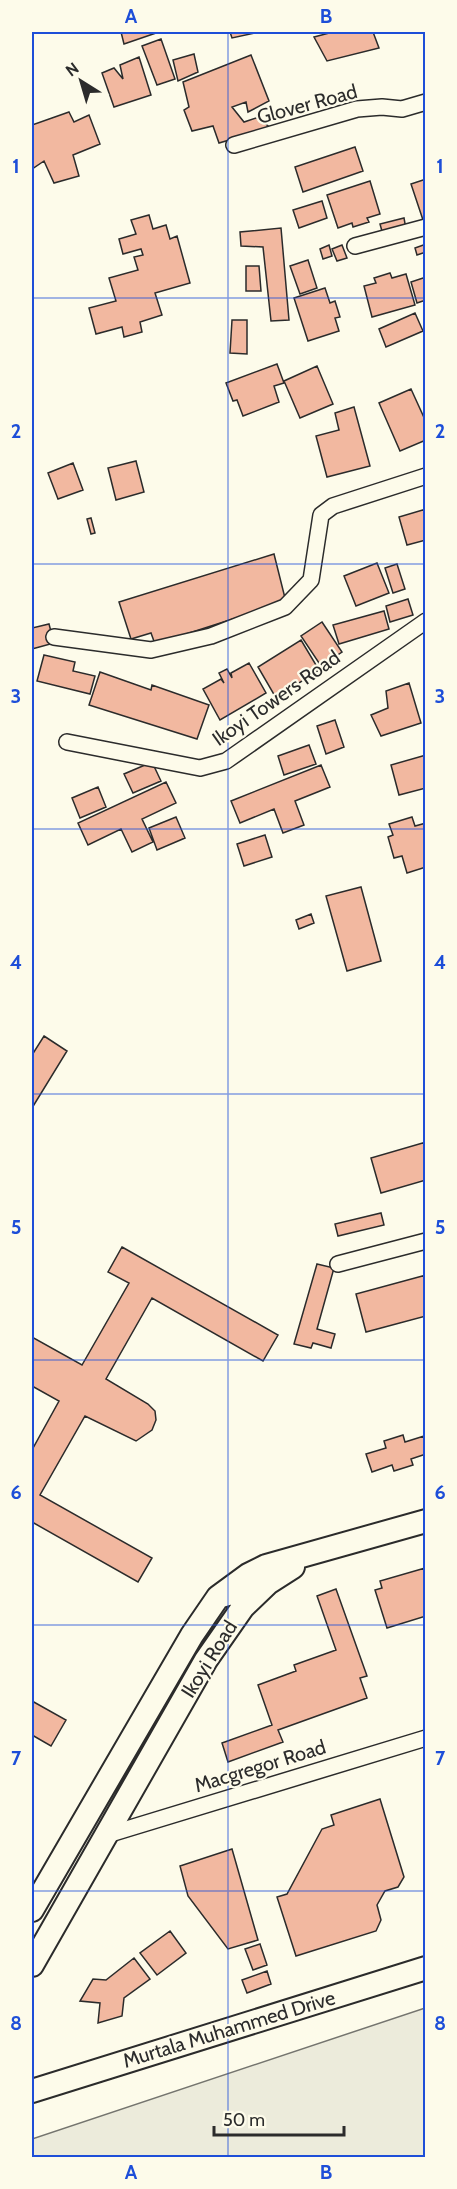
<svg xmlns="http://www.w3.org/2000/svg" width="457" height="2189" font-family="Cabin,sans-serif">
	<rect width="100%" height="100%" fill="#fdfbea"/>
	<path fill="#ecebdb" stroke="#74746e" stroke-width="1.5" d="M425,2008V2157H32V2139Z"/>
	<path fill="#f2b8a0" stroke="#2b2b2b" stroke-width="1.5" d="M121,32H159L124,44Z
		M230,32H260L232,38Z
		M333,32H373L379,48L327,61L314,37Z
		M161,39L175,79L157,85L142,46Z
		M194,54L198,72L178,81L173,60Z
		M251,55L269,101L248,112L246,102L232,107L244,122L259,117L270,128L219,143L213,126L192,131L184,110L189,107L183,82Z
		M139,57L151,95L114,107L102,73L114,68L123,79L120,65Z
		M69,112L74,122L89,115L100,144L73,155L79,176L54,183L44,161L32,169V125Z
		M355,147L363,171L303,192L295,167Z
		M426,179V219L423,220L411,184Z
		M370,181L380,214L367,218L369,222L353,227L352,223L338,228L327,195Z
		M322,201L327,218L299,228L293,210Z
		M149,215L153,229L166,225L170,239L177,236L190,283L155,293L162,315L140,322L142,332L124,337L122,327L96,334L89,308L116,301L109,278L138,270L134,257L143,255L141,249L123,254L119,239L136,234L131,220Z
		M404,218L406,229L383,235L380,224Z
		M281,228L289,320L271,321L263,247L241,246L240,232Z
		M426,244V252L417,255L415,248Z
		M329,245L332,256L323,259L320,249Z
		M342,245L347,258L337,261L332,249Z
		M308,260L317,288L300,294L290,266Z
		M246,266H259L261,291H246Z
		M390,273L392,278L406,274L415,305L372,317L364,286L376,283L374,278Z
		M426,277V300L417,303L411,282Z
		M325,288L330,303L335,301L340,317L335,318L339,331L308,341L294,298Z
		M415,313L423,331L386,347L379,329Z
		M232,320H247V354L230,353Z
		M277,364L284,383L274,386L279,402L243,416L237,400L233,401L226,383Z
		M317,366L333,404L300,418L284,381Z
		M411,389L426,422V440L400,451L379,403Z
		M354,407L370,466L327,477L316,436L339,430L335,413Z
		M136,461L144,492L116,500L108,468Z
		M73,463L83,490L58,499L48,473Z
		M426,509V540L407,545L399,517Z
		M91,518L95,533L91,534L87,519Z
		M274,554L286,602L155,644L151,633L131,639L119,602Z
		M377,563L389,593L356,606L344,576Z
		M397,564L405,589L393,593L385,568Z
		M408,599L413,615L390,622L386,606Z
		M384,611L389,629L339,644L333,625Z
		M322,622L342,652L321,666L301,636Z
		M49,624L54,643L32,649V628Z
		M301,640L319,670L276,698L258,667Z
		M44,655L75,662L73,671L95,676L90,694L37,681Z
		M249,663L266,693L220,720L203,689L221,679L224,683L219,673L227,669L232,678L231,673Z
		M100,672L151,690L152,685L209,705L197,739L89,705Z
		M409,683L421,723L381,736L371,715L388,708L386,691Z
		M335,720L344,747L326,754L317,726Z
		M309,745L316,764L284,775L278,756Z
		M426,755V788L399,795L391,765Z
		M152,762L161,781L133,793L124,774Z
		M321,765L330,787L295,801L304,825L283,833L274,809L240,823L231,801Z
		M166,782L176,803L142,819L153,842L132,852L121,829L88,845L78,823Z
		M98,787L106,807L80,818L72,798Z
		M176,817L185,838L157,850L149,828Z
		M412,817L415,826L426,823V867L407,873L402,856L394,858L388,837L393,835L389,824Z
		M265,835L272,857L244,866L237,844Z
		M361,887L381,961L347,971L326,896Z
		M311,914L314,923L299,929L296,920Z
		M44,1036L67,1051L32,1108V1055Z
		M426,1142V1180L381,1193L371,1158Z
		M381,1213L384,1225L338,1236L335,1224Z
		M122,1247L278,1335L263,1361L152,1298L106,1379L148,1404L155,1411L156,1420L152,1430L136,1441L85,1416L40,1495L152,1558L138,1582L32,1522V1450L59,1401L32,1386V1337L82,1365L129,1283L108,1272Z
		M317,1264L334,1268L317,1329L335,1334L331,1348L313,1343L311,1348L294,1344Z
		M426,1275V1316L366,1332L356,1294Z
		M403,1435L405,1442L424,1436L426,1454L411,1459L413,1465L394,1471L392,1465L372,1472L366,1454L386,1448L384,1441Z
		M425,1568L426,1616L387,1628L375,1590L382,1588L380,1581Z
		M336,1589L367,1676L360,1678L367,1698L278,1730L283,1742L228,1762L222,1743L272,1725L258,1685L296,1671L294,1665L336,1650L317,1596Z
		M32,1701L66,1720L51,1746L32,1735Z
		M380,1799L404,1877L398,1887L385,1891L377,1905L381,1920L376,1931L296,1956L277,1897L287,1894L322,1829L334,1825L331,1815Z
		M232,1849L258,1940L228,1949L188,1896L180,1866Z
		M170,1931L186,1953L157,1975L140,1953Z
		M260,1944L267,1965L253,1970L245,1949Z
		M134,1958L150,1979L124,1998L122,2016L98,2023L100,2003L80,2001L93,1979L106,1980Z
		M267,1971L271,1984L247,1993L242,1980Z"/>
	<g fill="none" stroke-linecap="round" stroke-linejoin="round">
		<g stroke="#2b2b2b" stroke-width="18">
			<path id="street" d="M234,145L357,109L382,107L402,109L426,102
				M355,246L426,227
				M54,637L151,650L211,636L285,607L311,580L321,515L333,506L426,476
				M67,742L200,768L226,761L426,621
				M338,1264L426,1241
				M107,1835L426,1738"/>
		</g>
		<g stroke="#2b2b2b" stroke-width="26">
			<path id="secondary" d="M218,1597L248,1575L266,1566L426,1521
				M243,1607L268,1583L293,1567
				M32,1910L192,1635L218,1597L235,1592L241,1599L243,1607L206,1660L32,1965
				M32,2091L426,1968"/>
		</g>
		<use href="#street" stroke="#fdfbea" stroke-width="15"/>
		<use href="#secondary" stroke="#fdfbea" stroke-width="22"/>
	</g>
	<path fill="none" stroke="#1d4ed8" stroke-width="1.5" stroke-opacity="0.55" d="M228,32V2158M32,298H426M32,564H426M32,829H426M32,1094H426M32,1360H426M32,1625H426M32,1891H426"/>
	<g text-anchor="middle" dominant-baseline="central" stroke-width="4.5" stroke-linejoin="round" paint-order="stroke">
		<g font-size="20" fill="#2b2b2b" stroke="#fdfbea">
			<text transform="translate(307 104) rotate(-15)">Glover Road</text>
			<text transform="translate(276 698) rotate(-35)">Ikoyi Towers Road</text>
			<text transform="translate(209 1659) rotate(-58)">Ikoyi Road</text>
			<text transform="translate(260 1766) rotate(-17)">Macgregor Road</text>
			<text transform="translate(229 2029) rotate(-17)">Murtala Muhammed Drive</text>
		</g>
	</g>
	<rect width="457" height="2189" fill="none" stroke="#fdfbea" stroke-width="66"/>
	<g transform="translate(81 81) rotate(323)" stroke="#fdfbea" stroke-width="4.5" paint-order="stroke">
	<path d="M0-4.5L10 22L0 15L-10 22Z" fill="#2b2b2b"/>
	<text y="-9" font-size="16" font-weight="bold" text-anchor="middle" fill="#2b2b2b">N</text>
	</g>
	<path d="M214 2126v9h130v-9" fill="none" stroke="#2b2b2b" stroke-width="3"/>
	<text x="223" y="2126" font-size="18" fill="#2b2b2b" stroke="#fdfbea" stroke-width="4.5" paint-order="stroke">50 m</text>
	<rect x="33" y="33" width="391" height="2123" fill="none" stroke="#1d4ed8" stroke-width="2"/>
	<g font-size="20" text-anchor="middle" font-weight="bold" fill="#1d4ed8">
		<text x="131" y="23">A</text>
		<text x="326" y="23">B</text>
		<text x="16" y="173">1</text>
		<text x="440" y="173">1</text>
		<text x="16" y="438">2</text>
		<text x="440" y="438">2</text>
		<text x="16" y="703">3</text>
		<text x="440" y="703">3</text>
		<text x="16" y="969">4</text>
		<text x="440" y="969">4</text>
		<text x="16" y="1234">5</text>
		<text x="440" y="1234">5</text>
		<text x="16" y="1499">6</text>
		<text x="440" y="1499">6</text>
		<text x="16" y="1765">7</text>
		<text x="440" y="1765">7</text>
		<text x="16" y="2030">8</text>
		<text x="440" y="2030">8</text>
		<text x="131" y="2179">A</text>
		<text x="326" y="2179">B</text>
	</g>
</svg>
